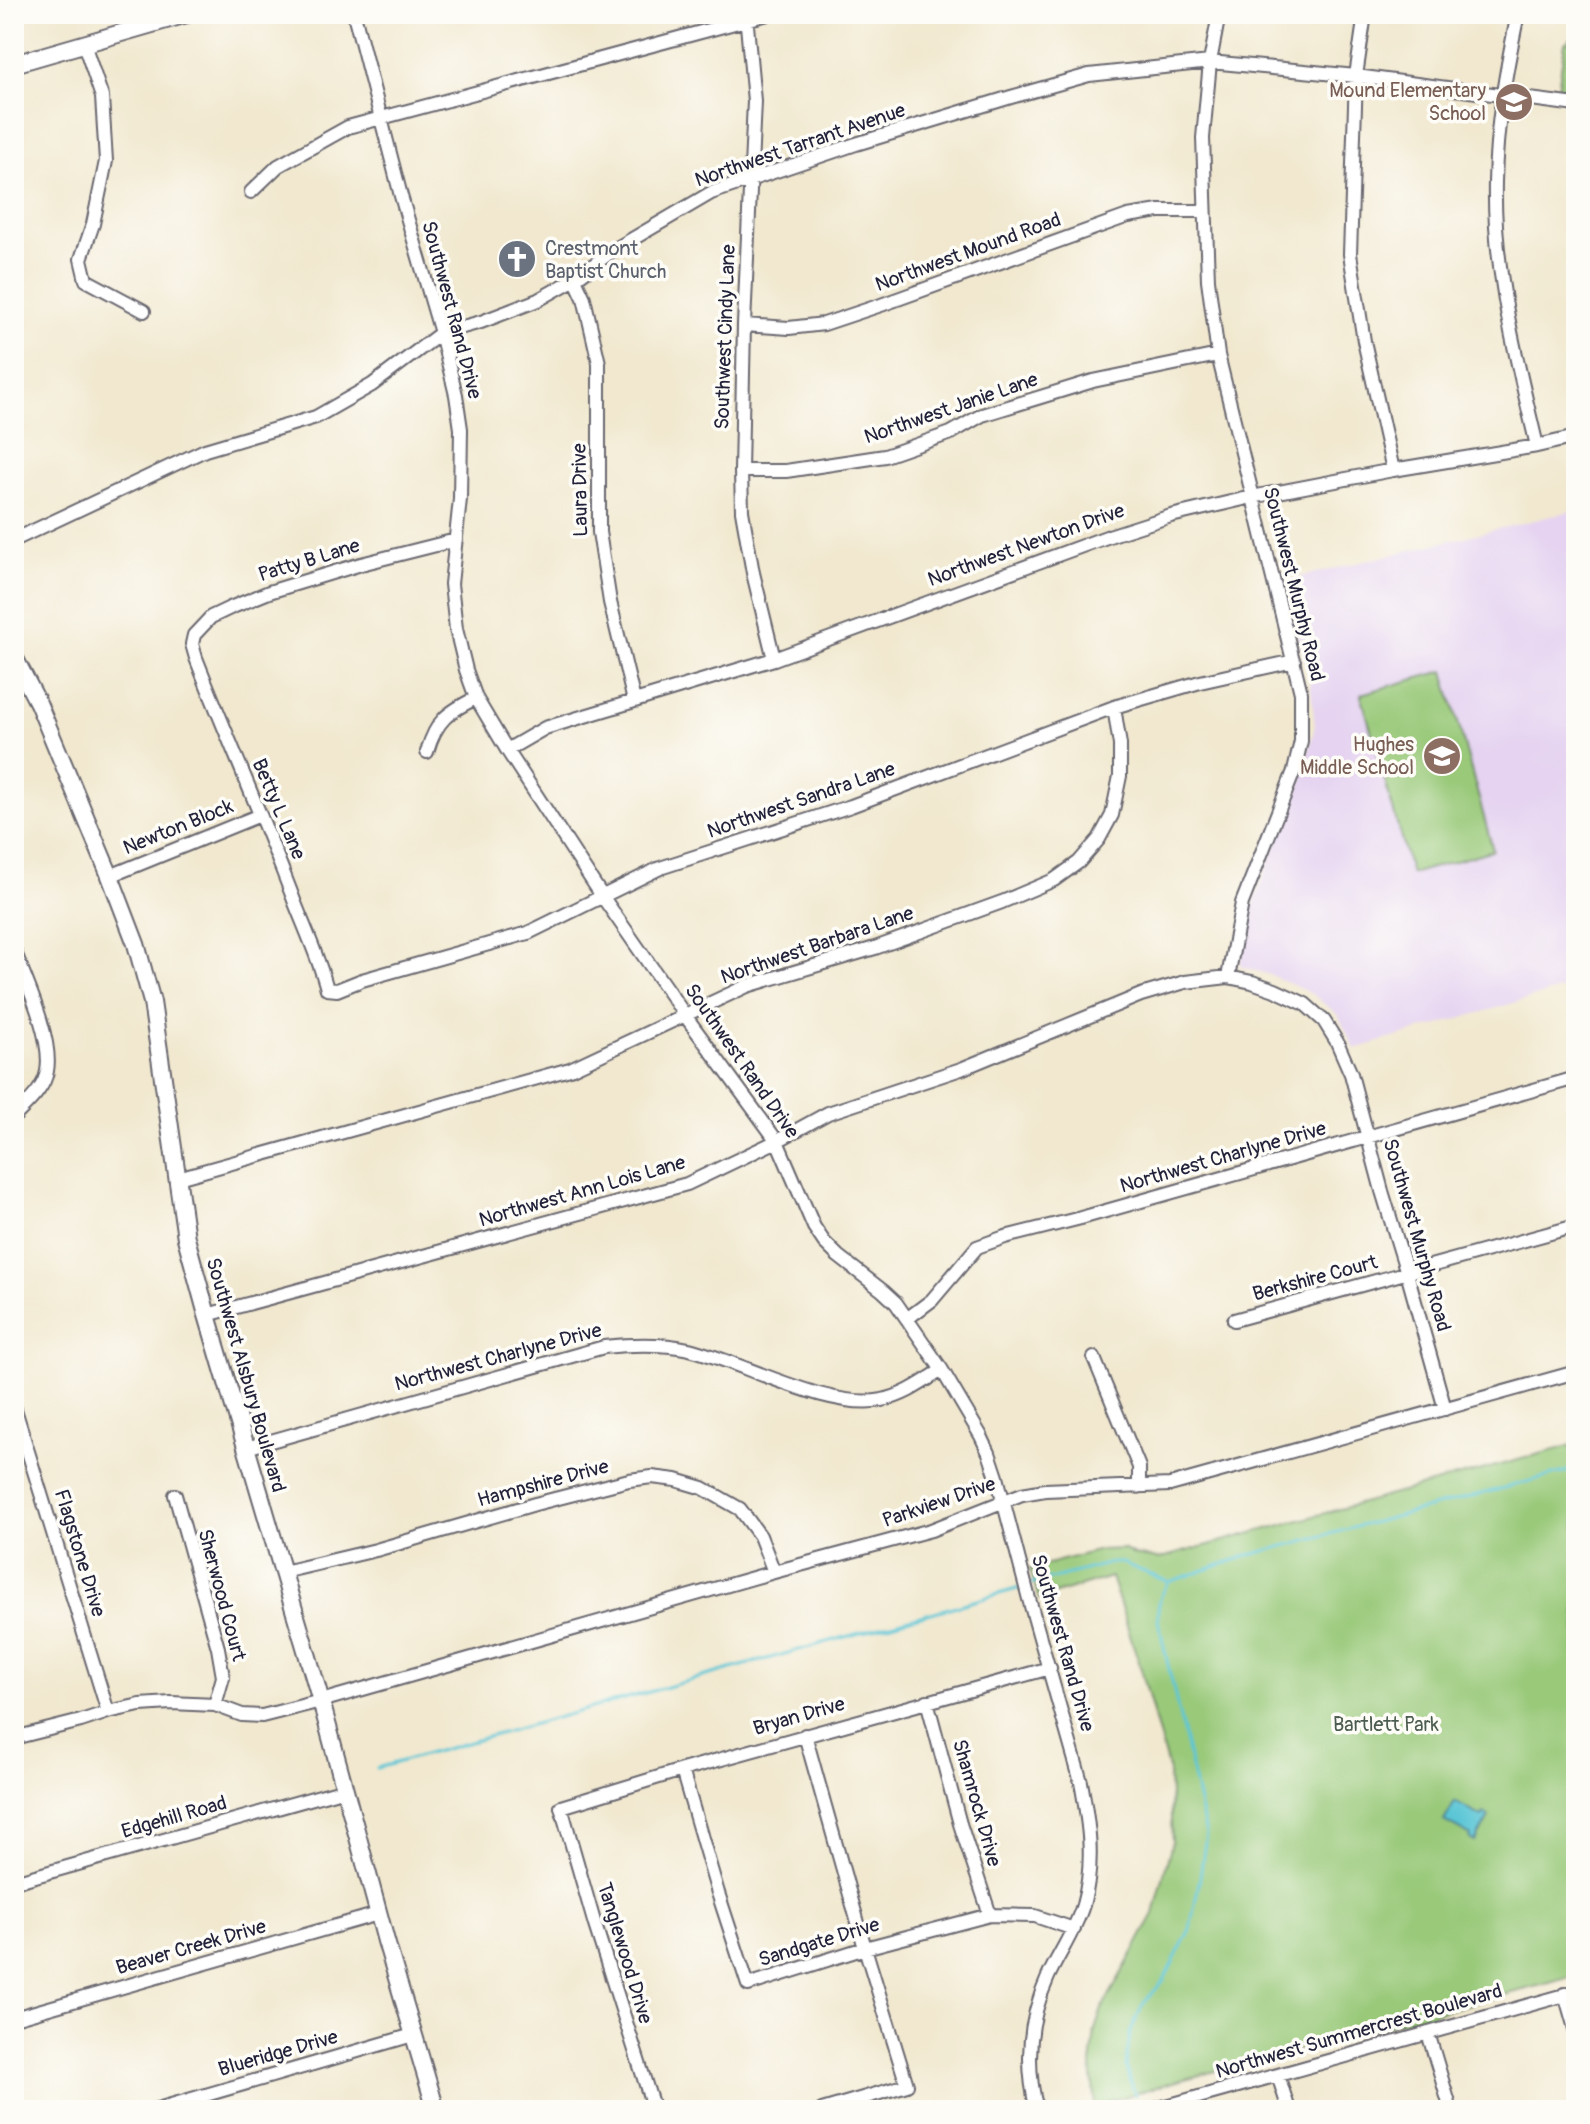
<svg xmlns="http://www.w3.org/2000/svg" width="1590" height="2124" font-family="Pangolin,sans-serif">
	<rect width="100%" height="100%" fill="#fdfcf7"/>
	<filter id="ink" filterUnits="userSpaceOnUse"><feTurbulence type="fractalNoise" baseFrequency=".0125" numOctaves="2"/><feDisplacementMap in="SourceGraphic" scale="16" xChannelSelector="R" yChannelSelector="G"/><feConvolveMatrix kernelMatrix="1 2 1 2 8 2 1 2 1" color-interpolation-filters="sRGB"/></filter>
	<filter id="wash" filterUnits="userSpaceOnUse"><feTurbulence type="fractalNoise" baseFrequency=".006" numOctaves="4" result="noise"/><feDisplacementMap in="SourceGraphic" scale="32" xChannelSelector="R" yChannelSelector="G"/><feGaussianBlur stdDeviation="1.8" result="paint"/><feColorMatrix in="noise" values="0 0 0 0 0 0 0 0 0 0 0 0 0 0 0 0 0 1.4 0 .05"/><feComposite in="paint" operator="in"/></filter>
	<g filter="url(#wash)">
		<rect width="100%" height="100%" fill="#f1e8cf"/>
		<path fill="#e5d3f1" d="M1576,510V985L1355,1049L1338,1015L1312,994L1273,976L1240,966L1249,917L1273,851L1300,787L1315,726L1310,679L1283,581Z"/>
		<path fill="#99c979" stroke="#5e765a" stroke-width="2" d="M1576,35V96L1557,94L1565,43Z
			M1444,671L1493,850L1411,874L1361,694Z
			M1576,1444V1976L1166,2084L1095,2106L1091,2065L1095,2030L1102,2009L1154,1914L1172,1842L1169,1772L1141,1669L1111,1577L1039,1599L1030,1569L1099,1550L1123,1549L1134,1555L1158,1559Z"/>
		<path fill="#5cc6d6" stroke="#3f7488" stroke-width="2" d="M1455,1802L1482,1817L1484,1814L1489,1817L1475,1842L1470,1839L1471,1836L1444,1821Z"/>
		<g fill="none" stroke-linecap="round" stroke-linejoin="round">
			<path stroke="#5cc6d6" stroke-width="3" d="M1031,1584L1111,1563H1122L1169,1582
				M377,1768L1024,1587
				M1135,2095L1126,2066L1130,2034L1143,2004L1164,1980L1190,1929L1200,1877L1206,1834L1158,1620C1157,1605 1160,1595 1169,1582L1250,1555L1576,1469"/>
		</g>
	</g>
	<g filter="url(#ink)">
		<g fill="none" stroke-linecap="round" stroke-linejoin="round">
			<g stroke="#6a676f" stroke-width="16">
				<path id="minor" d="M354,14L401,196L441,333L456,395L461,429L460,499L451,584L456,629L466,670L476,698L507,750L602,896L684,1014L777,1141L814,1227L824,1242L838,1256L883,1291L896,1303L942,1370L981,1436L989,1453L997,1477L1029,1599L1081,1782C1089,1825 1095,1862 1083,1905C1075,1931 1059,1953 1048,1977C1029,2019 1025,2065 1037,2110
					M746,14L754,101L744,325L741,471L742,511L753,573L774,659
					M1219,14L1210,62L1203,138L1208,280L1218,355L1301,693V741L1294,771L1242,903L1228,977
					M1365,14L1356,76L1350,254L1364,341L1393,470
					M1518,14C1506,70 1496,125 1495,182C1493,272 1517,360 1537,446
					M84,44L102,97L106,161L93,224L81,259L86,280L144,311
					M251,192L278,166L348,127L768,14
					M575,279L584,298L599,363V532L610,602L634,701
					M744,325L789,328L824,324L881,305L1128,216L1159,211H1205
					M741,471H786L885,456L951,433L982,415L1093,381L1218,355
					M14,540L205,450L316,417L372,385L441,333L481,322L538,300L575,279L612,251L711,193L856,144L1011,97L1089,75L1210,62L1356,76L1576,105
					M456,540L361,564L269,592L230,608L211,617L194,635L192,644L196,658C228,740 264,820 295,903C306,931 319,959 327,989L337,990L362,980L528,933L660,868L851,806L1114,707L1200,682L1294,661
					M507,750L545,728L774,659L1112,535L1171,516L1252,497L1393,470L1537,446L1576,437
					M427,752C436,720 448,712 476,698
					M110,876L260,815
					M14,950C26,981 53,1039 47,1071C44,1090 26,1104 14,1117
					M178,1178L570,1069L747,986L875,948L1002,902L1054,880L1079,862L1099,839L1112,815L1120,776V745L1114,707
					M207,1315L687,1184L777,1141L828,1113L961,1069L1141,995L1185,982L1228,977L1252,982L1275,990L1305,1004L1324,1021L1337,1042L1351,1074L1382,1191L1407,1273L1445,1409
					M908,1318L932,1300L977,1247L1005,1237L1081,1218L1576,1078
					M1234,1320L1576,1226
					M1094,1358L1139,1467V1487
					M14,1406L108,1712
					M246,1448L604,1347C633,1344 661,1343 689,1349C742,1362 830,1411 882,1400C904,1396 923,1382 942,1370
					M175,1495L218,1648L223,1677L215,1705
					M283,1572L376,1550L535,1504L629,1480L652,1477L676,1480L703,1488L740,1509L760,1536L774,1572
					M927,1701L960,1824L990,1915
					M805,1735L865,1948L907,2085L822,2110
					M14,1738L81,1721L108,1712L140,1705L171,1703L215,1705L242,1715L262,1716L321,1701L774,1572L931,1530L1022,1494L1045,1490L1170,1485L1576,1372
					M682,1770L718,1893L748,1985L865,1948L990,1915L1035,1916L1074,1929
					M14,1882L345,1789
					M1565,1994L1576,2032
					M14,2018L378,1914
					M1428,2033L1451,2110
					M1278,2075L1289,2110
					M154,2110L413,2035
					M654,2110L595,1925L561,1807L682,1770L1050,1668
					M1152,2110L1576,1992"/>
			</g>
			<g stroke="#6a676f" stroke-width="20">
				<path id="major" d="M14,64L187,14
					M14,657L38,703L110,876L136,944L152,1002L186,1238L207,1315L321,1701L386,1941L436,2110"/>
			</g>
			<use href="#minor" stroke="#fff" stroke-width="12"/>
			<use href="#major" stroke="#fff" stroke-width="16"/>
		</g>
	</g>
	<defs>
		<g id="school-disc" transform="scale(2)"><circle r="9.5" fill="#8d6e63" stroke="#fdfcf7"/><path d="M0-5L7-2L0 1L-7-2ZM-4 1L0 2.5L4 1V4Q0 6-4 4Z" fill="#fff"/></g>
		<g id="church-disc" transform="scale(2)"><circle r="9.5" fill="#6b7280" stroke="#fdfcf7"/><path d="M-1.2-6h2.4v3.5h3.3v2.4h-3.3V6h-2.4V-.1h-3.3v-2.4h3.3Z" fill="#fff"/></g>
	</defs>
	<g fill-rule="evenodd">
		<use href="#school-disc" x="1514" y="102"/>
		<use href="#church-disc" x="517" y="259"/>
		<use href="#school-disc" x="1442" y="756"/>
	</g>
	<g text-anchor="middle" dominant-baseline="central" stroke-width="7" stroke-linejoin="round" paint-order="stroke">
		<g font-size="20" fill="#785e54" stroke="#fdfcf7" text-anchor="end">
			<text x="1486" y="90">Mound Elementary<tspan x="1486" dy="23">School</tspan></text>
			<text x="1414" y="744">Hughes<tspan x="1414" dy="23">Middle School</tspan></text>
		</g>
		<g font-size="20" fill="#22223b" stroke="#fdfcf7">
			<text transform="translate(800 145) rotate(-19)">Northwest Tarrant Avenue</text>
			<text transform="translate(968 252) rotate(-20)">Northwest Mound Road</text>
			<text transform="translate(452 310) rotate(75)">Southwest Rand Drive</text>
			<text transform="translate(725 337) rotate(-88)">Southwest Cindy Lane</text>
			<text transform="translate(951 408) rotate(-19)">Northwest Janie Lane</text>
			<text transform="translate(580 490) rotate(-91)">Laura Drive</text>
			<text transform="translate(1026 545) rotate(-20)">Northwest Newton Drive</text>
			<text transform="translate(309 560) rotate(-17)">Patty B Lane</text>
			<text transform="translate(1294 584) rotate(76)">Southwest Murphy Road</text>
			<text transform="translate(801 800) rotate(-19)">Northwest Sandra Lane</text>
			<text transform="translate(279 809) rotate(67)">Betty L Lane</text>
			<text transform="translate(178 827) rotate(-22)">Newton Block</text>
			<text transform="translate(817 945) rotate(-19)">Northwest Barbara Lane</text>
			<text transform="translate(742 1061) rotate(55)">Southwest Rand Drive</text>
			<text transform="translate(1223 1157) rotate(-16)">Northwest Charlyne Drive</text>
			<text transform="translate(582 1191) rotate(-16)">Northwest Ann Lois Lane</text>
			<text transform="translate(1417 1235) rotate(74)">Southwest Murphy Road</text>
			<text transform="translate(1315 1278) rotate(-15)">Berkshire Court</text>
			<text transform="translate(498 1357) rotate(-15)">Northwest Charlyne Drive</text>
			<text transform="translate(246 1375) rotate(74)">Southwest Alsbury Boulevard</text>
			<text transform="translate(543 1483) rotate(-15)">Hampshire Drive</text>
			<text transform="translate(939 1502) rotate(-19)">Parkview Drive</text>
			<text transform="translate(80 1553) rotate(73)">Flagstone Drive</text>
			<text transform="translate(222 1595) rotate(75)">Sherwood Court</text>
			<text transform="translate(1063 1643) rotate(74)">Southwest Rand Drive</text>
			<text transform="translate(799 1716) rotate(-16)">Bryan Drive</text>
			<text transform="translate(977 1803) rotate(74)">Shamrock Drive</text>
			<text transform="translate(174 1817) rotate(-16)">Edgehill Road</text>
			<text transform="translate(819 1942) rotate(-17)">Sandgate Drive</text>
			<text transform="translate(191 1947) rotate(-16)">Beaver Creek Drive</text>
			<text transform="translate(625 1953) rotate(73)">Tanglewood Drive</text>
			<text transform="translate(1359 2031) rotate(-16)">Northwest Summercrest Boulevard</text>
			<text transform="translate(278 2053) rotate(-16)">Blueridge Drive</text>
		</g>
		<g font-size="20" fill="#5b616d" stroke="#fdfcf7" text-anchor="start">
			<text x="545" y="248">Crestmont<tspan x="545" dy="23">Baptist Church</tspan></text>
		</g>
		<g font-size="20" fill="#4c5c51" stroke="#fdfcf7">
			<text x="1386" y="1724">Bartlett Park</text>
		</g>
	</g>
	<rect width="1590" height="2124" fill="none" stroke="#fdfcf7" stroke-width="48"/>
</svg>
